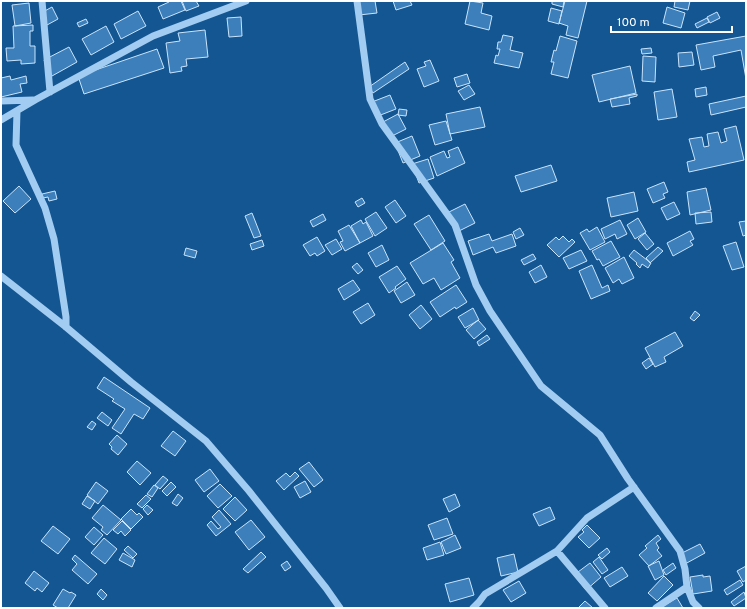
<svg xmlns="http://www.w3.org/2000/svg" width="747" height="609" font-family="Overpass,sans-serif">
	<rect width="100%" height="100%" fill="#145692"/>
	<path fill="#3d7fba" stroke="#c9e4fc" d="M169,1H181L185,10L163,19L158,7L169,2Z
		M182,1H196L199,6L186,11Z
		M357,1H375L377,13L359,15Z
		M393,1H410L412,5L396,10Z
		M470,1L483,3L481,13L492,16L489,30L465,24Z
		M552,1H564L563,7L552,4Z
		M565,1H587L578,38L566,35L568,26L559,23Z
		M675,1H690L688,10L674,7Z
		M29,3L31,23L15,26L12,5Z
		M52,7L58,19L47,25L41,13Z
		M667,7L685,13L681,28L663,23Z
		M551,8L562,11L559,24L548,21Z
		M138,11L146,26L121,39L114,24Z
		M717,12L720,18L710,23L707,17Z
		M241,17L242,36L229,37L227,18Z
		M707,18L709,22L697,28L695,24Z
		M86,19L88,23L79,27L77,23Z
		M33,25V31H30V46H35V63L21,64V60L7,61L6,48H14L13,26Z
		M106,26L114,42L91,55L82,39Z
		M205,30L208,57L186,59L187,66L181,67L182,71L170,73L166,43L180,41L178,33Z
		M503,35L513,37L510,50L523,53L519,68L494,63L496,55L498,56L500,49H497L498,42H501Z
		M560,36L577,41L568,78L551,74L554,62H551L554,50L556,51Z
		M746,36V79L741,50L713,56L715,67L701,70L696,45Z
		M69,47L77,62L52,76L44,60Z
		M651,48L652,53L642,54L641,49Z
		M157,49L164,68L84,94L78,76Z
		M692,52L694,65L679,67L678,53Z
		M643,56L656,57L655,82L642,81Z
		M430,60L439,81L424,87L417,69L426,66L424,62Z
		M405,62L409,69L373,93L369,87Z
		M630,66L636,93L599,102L592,75Z
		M467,74L470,83L457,87L454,78Z
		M10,76L11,80L26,76L27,83L20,84L22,92L1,97V78Z
		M469,85L475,94L464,100L458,91Z
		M706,87L707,95L696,97L695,89Z
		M672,89L677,117L658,120L654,92Z
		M637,94V96L629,98L630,104L612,107L610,99Z
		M390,95L396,109L378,116L372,102Z
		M746,96V107L711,115L709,104Z
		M480,107L485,127L450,134L446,114Z
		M399,109L407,110L406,116L398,115Z
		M398,114L406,129L390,137L383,122Z
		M446,121L452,140L435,145L429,125Z
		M736,126L744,160L689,172L687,162L695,160L689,139L702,137L704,147L709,146L707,134L718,132L721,143L727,141L724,129Z
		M412,136L420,156L403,163L395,143Z
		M458,147L465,163L437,176L430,157L444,151L447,158L450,157L448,151Z
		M428,159L434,178L419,183L412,164Z
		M551,165L557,181L521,192L515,176Z
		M664,182L668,192L663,194L665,198L653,203L647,189Z
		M19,186L31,199L15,213L3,201Z
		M706,188L711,210L690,215L687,192Z
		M55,191L57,199L49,201L48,197L43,198L42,194Z
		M634,192L638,211L611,217L607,198Z
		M362,198L365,203L358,207L355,202Z
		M395,200L406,216L396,223L385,207Z
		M674,202L680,214L667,220L661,208Z
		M465,204L475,223L457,232L447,213Z
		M376,212L387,228L375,236L365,219Z
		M711,212L712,222L696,224L695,213Z
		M252,213L261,236L254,238L245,216Z
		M323,214L326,220L313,227L310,221Z
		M429,215L445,241L431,250L414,224Z
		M638,218L646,232L635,239L627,225Z
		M361,220L363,224L366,222L373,236L360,243L351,226Z
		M620,220L627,234L617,239L615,234L605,239L601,229Z
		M746,221V235L743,236L739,222Z
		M349,225L360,243L345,251L340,242L343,241L338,231Z
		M597,227L605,242L590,250L580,233L587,229L589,232Z
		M520,228L524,235L516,239L513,232Z
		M690,231L694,239L690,241L693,245L673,256L667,243Z
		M645,233L654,244L647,250L638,239Z
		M489,234L492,241L512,234L516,246L496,253L493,247L473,255L468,241Z
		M563,236L569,242L572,239L575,242L559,257L547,245L556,237L559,240Z
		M317,237L325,251L317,256L315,253L310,256L303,245Z
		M336,239L342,249L332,255L325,245Z
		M262,240L264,246L252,250L250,244Z
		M611,241L620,257L603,266L599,259L597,260L592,251Z
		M736,242L744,267L732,270L723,246Z
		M443,243L454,260L451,262L460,278L441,290L434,278L423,284L410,263Z
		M382,245L389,260L376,267L368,253Z
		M658,247L663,251L650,263L646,258Z
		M186,248L197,251L195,258L184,255Z
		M581,250L587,261L569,269L563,258Z
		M634,250L651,263L648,268L642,264L640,268L636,264L637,263L629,256Z
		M533,254L536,259L524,265L521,260Z
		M624,257L634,278L622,284L619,279L613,283L605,268Z
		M357,263L363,270L358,274L352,267Z
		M541,265L547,277L535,283L529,272Z
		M592,265L602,288L608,285L610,291L591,299L579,271Z
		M397,266L406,279L395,287L396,288L389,293L379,277Z
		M353,280L360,290L344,300L338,289Z
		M407,282L415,295L401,303L394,291Z
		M456,285L467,302L456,309L455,307L440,317L430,302Z
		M368,303L375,315L361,324L353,312Z
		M421,305L432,319L420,329L409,315Z
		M473,308L479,320L465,328L458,317Z
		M695,311L700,315L694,321L690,318Z
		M478,320L486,329L474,339L466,330Z
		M675,332L683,346L664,357L666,362L655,367L645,348Z
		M487,335L490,339L479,346L477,342Z
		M649,358L653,364L646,369L642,363Z
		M104,377L150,408L143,419L134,414L121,434L112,428L125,409L112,401L114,399L97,388Z
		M102,412L112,420L108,426L97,418Z
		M92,421L96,424L92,430L87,427Z
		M173,431L186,441L175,456L161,446Z
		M117,435L127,444L118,455L111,449L112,447L109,444Z
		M137,461L151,473L140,485L127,472Z
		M309,462L323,480L314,487L299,469Z
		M210,469L219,481L204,492L195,480Z
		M295,472L299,476L284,490L276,481L286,473L290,477Z
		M163,476L168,480L160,489L155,485Z
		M305,481L311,492L300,498L294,487Z
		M96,482L108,491L98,504L87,495Z
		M171,482L176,487L167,496L162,491Z
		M220,484L232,496L218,508L207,496Z
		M154,485L158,488L152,497L147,494Z
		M178,494L183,498L177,506L172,503Z
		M455,494L460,506L449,512L443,499Z
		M146,495L151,499L142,508L137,504Z
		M87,496L95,501L90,509L82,504Z
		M235,497L247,510L235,521L223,509Z
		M103,505L121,520L107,535L101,530L103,527L92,518Z
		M147,505L153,510L148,515L143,509Z
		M550,507L555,519L539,526L533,514Z
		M131,509L137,515L139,513L143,517L131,529L121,519Z
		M219,510L231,524L216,536L207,525L211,521L218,529L221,527L212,517Z
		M447,518L453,534L434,540L428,525Z
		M251,520L265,537L249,550L235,532Z
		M122,521L131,530L125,536L121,531L118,534L113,530Z
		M587,525L600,538L589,548L578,537L584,532L582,530Z
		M53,526L70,539L58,554L41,541Z
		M94,527L103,535L94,545L85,537Z
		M455,535L461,548L446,554L441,542Z
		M658,535L661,539L656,543L659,548L657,550L662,556L649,566L639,555L647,548L645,546Z
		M104,538L117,549L105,564L91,553Z
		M440,542L444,555L427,560L423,548Z
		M700,544L705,553L685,564L680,554Z
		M128,546L137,554L133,558L124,550Z
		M607,548L610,552L602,559L598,555Z
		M261,552L266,557L248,573L243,569Z
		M123,553L135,560L132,567L119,560Z
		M514,554L518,572L501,576L497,558Z
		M75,555L97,574L88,584L72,570L77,564L72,559Z
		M599,557L608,570L602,574L593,562Z
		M287,561L291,567L285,571L281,565Z
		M659,561L664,575L655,580L648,566Z
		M590,563L601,577L586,590L574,575Z
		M673,563L676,568L666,575L663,570Z
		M746,566V580L743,582L737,571Z
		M622,567L628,576L610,587L604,578Z
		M34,571L49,583L42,592L37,588L35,591L25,583Z
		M703,575V577L710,576L712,591L693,594L690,577Z
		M664,576L673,585L657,601L648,593Z
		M469,578L474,595L450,602L445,584Z
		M740,580L743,585L727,595L724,590Z
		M519,581L526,593L511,602L503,590Z
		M63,589L70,593L71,592L76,595L68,608H58L53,605Z
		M101,589L107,595L103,600L97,594Z
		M744,592L746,598L734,606L731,602Z
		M677,598L683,608H660Z
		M585,601L593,608H578Z"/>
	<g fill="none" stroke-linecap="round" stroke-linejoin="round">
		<path stroke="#a2ccf1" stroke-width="7" d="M42,1L50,92
			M357,1L370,99L382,124L455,225L476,285L490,311L541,386L600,435L628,479L680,551L685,569L687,587L693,602L699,608
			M1,101L33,100
			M17,111L16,145L45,208L54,239L66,317V327
			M1,120L35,100L153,36L246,1
			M1,276L66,327L131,382L206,441L249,491L326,588L340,608
			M557,551L605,608
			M473,608L479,602L485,594L557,551L587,518L634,487
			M656,608L687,587"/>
	</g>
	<rect width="747" height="609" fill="none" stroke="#ffffff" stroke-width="4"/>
	<path d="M611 26v6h121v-6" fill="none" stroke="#ffffff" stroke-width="2"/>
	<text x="617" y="26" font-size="12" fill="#ffffff" stroke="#145692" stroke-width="3" paint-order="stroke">100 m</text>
</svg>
